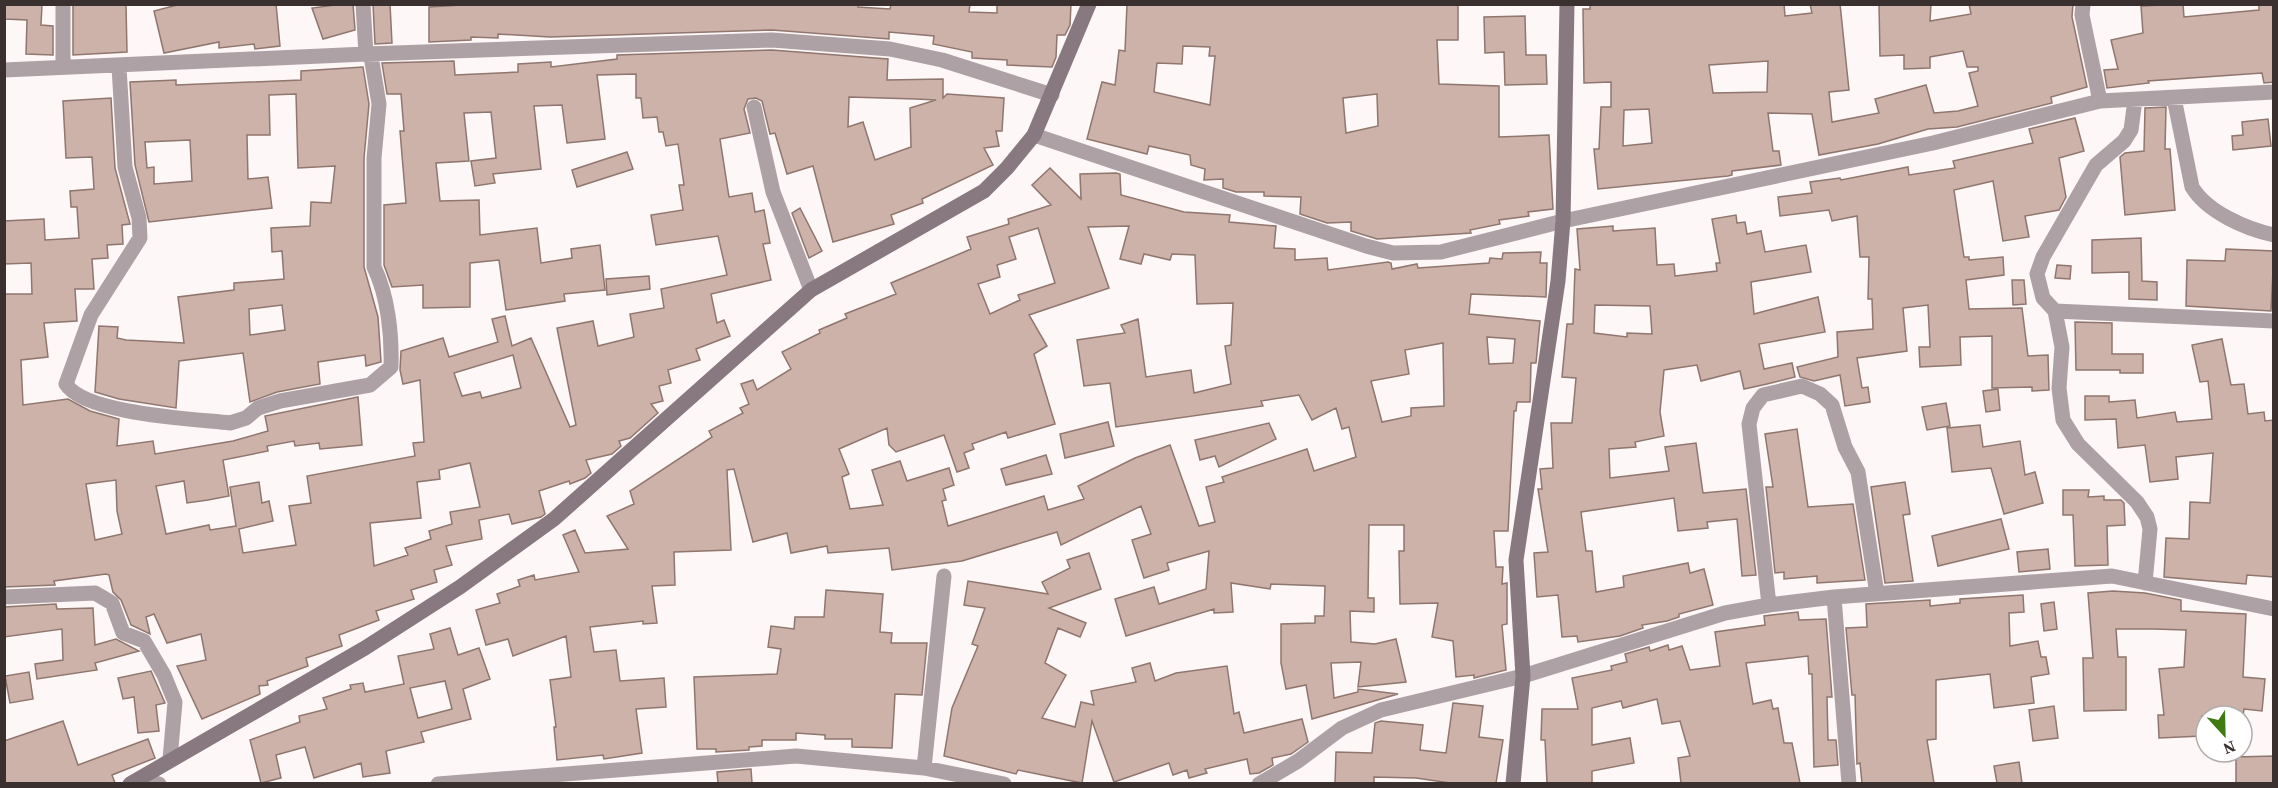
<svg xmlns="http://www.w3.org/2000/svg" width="2278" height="788" font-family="'Source Serif 4',serif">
	<rect width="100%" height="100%" fill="#fdf7f7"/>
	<path fill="#cdb2a9" stroke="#8f766e" stroke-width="1.5" fill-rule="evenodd" d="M5,4H42L41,25L53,26V55L26,54L27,20L5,19Z
		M73,4H126L127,52L73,55Z
		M181,4H276L280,46L255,49L254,44L219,48V42L164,53L154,11Z
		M343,4H353L355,30L323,39L312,8Z
		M373,4H390L392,43L375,44Z
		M477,4H858V7L890,9L891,4H970L969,12L997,13V4H1071L1070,25L1065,35H1057L1056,57L1052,67L1007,65V60L972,58V52L933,44L934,36L889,32V39L772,30L550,37L498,34V38L471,37V40L429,42V7Z
		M1127,4H1458V40H1437L1439,84L1499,86V137L1549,135L1553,209L1528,212L1529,216L1499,220L1500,224L1470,230L1471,233L1377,239L1351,231V222L1327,223L1300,214L1301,197L1264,196V192H1236L1223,188V179L1204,180L1205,169L1191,165L1190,155L1149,146L1147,154L1087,139L1102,82L1115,85L1119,50L1125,51ZM1183,46L1210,47L1209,56H1215L1210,105L1154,92L1157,63L1182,64ZM1377,94L1378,126L1346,133L1343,98Z
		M1590,4H1784L1785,16L1812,13L1810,4H1840L1849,90L1829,92L1832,122L1879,113L1875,99L1926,85L1934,113L1958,111L1978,106L1969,73L1978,71V67H1967L1963,51L1930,57V68L1904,69V55L1880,56L1879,4H1931L1930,21L1971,14L1969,4H2073L2072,17L2087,87L2051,97L2052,103L1957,127L1928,129L1878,144L1819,155L1812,114L1768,113L1773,151H1779L1781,165L1732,171V175L1728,176L1598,189L1594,149H1599L1601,107H1611V82L1584,83L1583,9H1590ZM1768,61L1767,92L1713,93L1709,65ZM1649,109L1652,143L1623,146L1624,110Z
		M2183,4L2184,17L2259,10V4H2274V82L2264,83L2262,73L2148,81L2149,83L2107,88L2104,70L2118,69L2111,40L2143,33L2141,6Z
		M1525,16L1526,55H1546L1547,84L1505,85L1504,52L1485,53L1484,17Z
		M772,50L888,59L887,80L943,79V98L947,94L1004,98L1002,131H996L999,146L984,148L993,165L922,199L923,203L891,215L894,224L833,242L813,166L787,174L775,133L770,134L762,101L756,98L748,99L744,109L750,133L720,139L729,197L752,193L755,212L764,210L770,243L763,244L771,280L711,294L717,323L724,320L730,336L696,349L700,360L668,370L671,383L659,386L663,401L651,404L658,413L630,438L619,441L621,446L612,454L586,460L591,473L585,478L570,484L569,481L539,491L545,514L541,517L512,524L509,514L479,520L482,539L446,546L452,565L434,570L437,582L411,590L414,599L376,611L379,620L339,635L342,646L306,658L308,666L267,681L268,685L259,686L260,694L202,719L177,666L206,660L201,634L167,643L154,614L146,617L150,634L131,625L121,600L113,592L109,575L106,574L54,581L55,585L4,587V294H32L31,263L4,264V221L44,219L45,240L79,238L77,207H71L70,191L94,189L92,157L66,158L63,101L111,98L115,168L130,224L122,225L123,244L107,245L108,258L92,259L94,289H75L77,321L44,323L48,357L21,360L23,405L68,399L90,411L119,419L117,446L153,441L155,454L233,441L268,431L265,416L358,397L362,445L320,449L319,443L295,446L294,441L267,446L268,451L223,460L229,496L208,500L187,503L184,481L156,486L166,534L209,525L210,530L236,526L230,487L259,482L262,503L269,501L273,521L239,529L243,553L296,545L289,506L311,503L307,476L415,456L413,443L424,442L420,380L403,384L400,370L401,351L443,338L449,357L498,342L492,319L505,316L512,346L531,338L570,427L576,425L557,328L593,321L598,346L634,337L630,314L664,308L661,289L727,275L718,236L656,245L651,215L683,210L679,185H684L678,144L666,146L663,132H659L657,117L643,118L641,98H636V74L597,75L605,139L567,143L562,105L534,106L541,169L493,174L495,183L475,186L471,161L496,158L491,112L464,113L469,161L436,163L440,201L479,200L480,235L537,228L541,263L572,258L571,249L600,245L605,290L564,294L565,301L506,310L499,260L470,263V307L423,308V285L392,287L384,265V205L406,203L400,131H404L401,94H387L382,63L454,61L455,75L518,72V64L551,62V67L617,59V55ZM849,97L916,99L936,100L910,108L911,147L875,160L863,122L848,127ZM513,355L521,388L482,398L480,392L462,396L454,373ZM470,463L480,507L450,512L452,524L429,531L431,539L405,548L408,555L374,566L370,523L421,518L417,482L440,479L439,470ZM116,480L117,511L122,534L95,540L86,484Z
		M363,67L369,104L364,158V267L378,317L381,362L366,366L365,355L318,362L320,384L277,392L250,402L243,353L179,361L176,408L119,399L95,392L99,326L118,327L117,338L126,340L184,343L178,297L234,290V283L284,279L282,251L272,252L271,228L310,226L311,202L331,203L335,166L298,168L296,94L269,95L270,135H247L248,179L268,177L272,208L149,222L135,165L130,82L176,80V85L301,80V71ZM190,140L192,181L154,184V167L147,168L145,142ZM282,305L285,330L250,335L249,309Z
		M2166,107L2165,149H2170L2175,210L2125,215L2120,157L2125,153L2144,151L2145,108Z
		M2075,118L2084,151L2059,158L2066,197L2059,210L2025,216L2029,237L2003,241L1993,181L1954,190L1964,257H1969V260L2003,257L2004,275L1966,280L1969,309L2022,308L2028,356L2048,355L2049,390L2032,391V387L1992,388V336L1960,337L1961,365L1920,367L1919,347H1930L1928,305L1903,308L1907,351L1857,358L1862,388L1868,387L1870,402L1845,406L1840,375L1814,381L1800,377L1797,367L1838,357L1837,332L1873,329L1872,299H1868L1869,257H1860L1857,216L1832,221L1829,210L1780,216L1778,197L1812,193L1810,182L1840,178L1841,180L1908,167L1909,175L1955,168L1953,161L2033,143L2029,129Z
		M2268,119L2271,146L2233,150L2232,136L2243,135L2242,122Z
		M627,152L633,169L577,187L572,170Z
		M1050,168L1081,199L1080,174L1116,173L1120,174L1121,195L1184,212L1230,215L1229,222L1276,226L1274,248L1295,249V260L1327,258L1328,270L1388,262L1391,263L1392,269L1417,264L1418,268L1489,263L1490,258L1502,259L1503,253L1541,252L1540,263H1547L1546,297L1471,294L1469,314L1540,321L1536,363H1531L1530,402H1517L1516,411H1514L1508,531H1494L1496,567H1503L1502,584L1507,583V624L1502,625L1506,670L1474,678V675L1456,677L1453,641L1432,637L1438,603L1400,604L1399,551H1404V525H1369L1368,598H1374V612L1350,611L1351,642L1375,644L1396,639L1406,682L1358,687L1361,662L1331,663L1334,698L1358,692V689L1398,694L1312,719L1306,685L1286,689L1281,663V624L1315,623V616H1324L1325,586L1271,584L1270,589L1231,583L1233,612L1214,613V609L1126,636L1115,599L1154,587L1159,604L1206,589L1209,551L1167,563L1169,570L1144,578L1132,540L1151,534L1141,506L1061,545L1057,532L962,561L892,570L889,548L828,553L827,546L791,553L787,533L753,542L734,469L727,470L731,550L674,552L675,585L652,586L657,623L643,624V621L590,627L594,652L616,650L620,681L664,678L666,707L636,709L642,753L604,759L603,755L557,760L554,727H556L550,680L571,677L566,636L513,656L508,639L486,645L476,610L500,603L497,594L520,586L518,580L534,575L535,580L579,572L563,535L575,530L585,553L628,549L607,516L634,504L630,491L712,437L709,431L743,413L740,408L749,404L741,384L753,380L757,390L791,369L782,352L820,333L819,330L847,318L845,314L896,294L891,283L971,249L967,237L1009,224L1008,219L1051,205L1032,185ZM1129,226L1120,259L1141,264L1144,254L1170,260L1172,254L1195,255L1197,304L1233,303L1231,345L1225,346L1231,384L1194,393L1191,370L1146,377L1138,319L1121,325L1125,333L1077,340L1084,386L1110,383L1116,427L1263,406L1261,401L1299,395L1312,420L1336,408L1342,429L1349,427L1356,457L1314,471L1307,449L1222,477L1224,482L1206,487L1215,522L1199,526L1170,445L1135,458L1078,486L1084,499L1048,510L1044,496L948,526L942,501L946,500L943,489L954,485L949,468L907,481L900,461L872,470L883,505L850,509L842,477L849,474L839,449L887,428L889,445L896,452L944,435L957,472L969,468L964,453L974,449L972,444L1006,432L1008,438L1055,424L1034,354L1047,346L1029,315L1109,288L1088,227ZM1038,228L1055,283L1018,295L1020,300L990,314L978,284L1000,277L997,265L1016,259L1009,237ZM1487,337L1515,339L1513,363L1489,364ZM1443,343L1444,406L1411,408V416L1382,422L1371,381L1409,374L1405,350Z
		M800,208L822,251L809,258L792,213Z
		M1736,215L1737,223L1745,222L1747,234L1761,231L1765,252L1806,245L1811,272L1751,282L1754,314L1818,297L1825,332L1759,344L1764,369L1792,363L1795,377L1767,384L1744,389L1740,371L1701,381L1697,365L1664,370L1660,412L1664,436L1635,442L1636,447L1609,449L1610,478L1669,471L1665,447L1696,443L1703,493L1746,489L1756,575L1742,576L1737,519L1707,522L1708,528L1678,531L1674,498L1581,512L1586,551H1592L1596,592L1624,587L1623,576L1688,563L1690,573L1704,569L1713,605L1679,614V617L1667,621L1642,625L1643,628L1620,636L1578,642L1577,636L1562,637L1558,595L1537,597L1534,553L1548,552L1538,489H1542L1540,469L1553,468L1551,423H1572L1576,378L1562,377L1567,324H1573L1575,269L1580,270L1577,229L1613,226V231L1655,228L1657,265L1674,264L1675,276L1717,271L1716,263H1720L1712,219ZM1595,305L1650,306L1652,334L1627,333V337L1594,333Z
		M2141,238L2142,281L2157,282V300L2129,299V272L2092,273V240Z
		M2226,249L2274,251L2271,311L2186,306L2187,260L2225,261Z
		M2057,265L2071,266L2070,279L2055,278Z
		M649,276L650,289L607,295L606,279Z
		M2012,280H2024L2026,304L2013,305Z
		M2075,322L2112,323V354H2143V373H2120V370H2076Z
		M2222,339L2231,385L2244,384L2248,414L2264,412L2265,421L2274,420V577L2247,575L2246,584L2164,577L2166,538L2189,539L2190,502L2210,503L2213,453L2176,457L2178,479L2150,482L2145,445L2118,448L2116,419L2085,420V396H2109V402L2135,400L2137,418L2175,412L2177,422L2212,419L2208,381L2200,382L2192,345Z
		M1998,389L2000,410L1986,412L1983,391Z
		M1946,403L1950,426L1927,430L1922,407Z
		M1108,422L1114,446L1065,458L1060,434Z
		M1269,423L1276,439L1219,467L1215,456L1200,460L1195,440Z
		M1980,425L1983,447L2020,441L2025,475L2035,472L2043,503L2004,514L1991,468L1952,472L1947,428Z
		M1797,429L1808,507L1853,504L1865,580L1817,583V576L1784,579V572L1775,573L1766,487H1773L1765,434Z
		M1046,455L1052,474L1006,485L1001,469Z
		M1905,482L1910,514L1903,515L1913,581L1885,583L1871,487Z
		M2063,490H2089L2088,497L2104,496V500H2121L2124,503L2125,525L2107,526L2108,565L2075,566L2073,515H2063Z
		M2001,519L2009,549L1938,566L1932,536Z
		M2048,549L2050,569L2019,572L2017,552Z
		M1089,553L1101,589L1049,608L1086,623L1080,637L1058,628L1045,663L1066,675L1042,718L1075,727L1081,702L1094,705L1091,691L1136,682L1132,668L1150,663L1155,681L1176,673L1227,666L1234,714L1239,712L1244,733L1302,719L1308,742L1291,754L1272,758L1273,765L1259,773L1250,774L1247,759L1205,769L1207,773L1189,778L1187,770L1173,775L1169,763L1114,782L1092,721L1082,783L1018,770L1016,774L944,756L952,708L978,646L972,644L985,608L964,605L968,581L1048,594L1042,582L1070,568L1067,560Z
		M826,590L883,594L880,632L892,633L891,643H927L922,695L895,694L892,748L852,747V739H825V735L796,733V740H762V746L749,747V750L716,752V749H697L694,677L777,674L781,649L768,647L771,626L794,629L795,617H824Z
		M2113,591L2145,593L2181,600V611L2246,614L2243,677L2265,679L2262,711L2244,709L2243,716H2202V736L2159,738L2158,715H2164L2159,669L2184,667L2186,630L2154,629H2116L2118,657H2126V710L2084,711L2083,658H2093L2088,593Z
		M2023,595L2024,612L2009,613L2010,646L2038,641L2041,657H2046L2049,674L2031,677L2034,703L1994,708L1990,674L1936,680V739L1927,740L1934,783H1862L1860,763L1857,764L1855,695H1852L1846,628L1867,627L1866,604L1930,600V606L1960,603V599Z
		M2054,602L2057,629L2044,631L2041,604Z
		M56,604L57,609L93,608L95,645L116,639L139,651L95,663L97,670L37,679L35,664L63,660L62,629L4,637V607Z
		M1798,612L1799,620L1826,619L1832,697H1827L1828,740H1836L1838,765L1814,767L1812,674H1809L1808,656L1746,663L1753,704L1771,700L1773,709L1778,708L1784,743H1792L1800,783H1681L1678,758L1690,756L1680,721L1662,724L1657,699L1623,708L1621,701L1592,708V745L1630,738L1634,763L1592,771V783H1547L1545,740H1541L1542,709H1578L1572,678L1612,670L1611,666L1627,662L1625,654L1649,647L1650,651L1668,645L1669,650L1682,646L1690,670L1720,666L1715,632L1765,625L1764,616Z
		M450,628L458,655L479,648L490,679L463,689L471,719L421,732L424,742L386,751L390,773L363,777L361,763L314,778L305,747L276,755L281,778L261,783L250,740L300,722L299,716L327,709L323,698L351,689L350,685L363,683L365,692L404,684L398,656L434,649L430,634ZM445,681L452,709L418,718L410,688Z
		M151,671L165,703L156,705L159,731L138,733L134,697L123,699L118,678Z
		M29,672L33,699L10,703L5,676Z
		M1453,703L1483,706L1479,737L1503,740L1496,783H1450L1416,778L1374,777V783H1335L1336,752L1372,753L1375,723L1381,721L1423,725L1420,750L1446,753Z
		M2054,706L2058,738L2033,741L2029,710Z
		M63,721L78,765L148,739L155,758L112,775L115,783H4V741Z
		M2274,756V783H2236V757Z
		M2019,762L2022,783H1997L1994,766Z
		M751,769L752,783H718L717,772Z"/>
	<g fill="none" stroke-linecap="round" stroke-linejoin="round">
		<path stroke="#ada1a6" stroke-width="15" d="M63,4V67
			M363,4L366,54
			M2083,4L2082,15L2100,101
			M119,67L125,167L139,218L140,238L91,315L66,384C84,414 195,419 230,423L246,418L258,408L280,401L370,385L391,367C392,335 388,296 374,267V158L379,104L371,56
			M4,70L366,54L772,40L890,49L942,60L1052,95
			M2174,98L2192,187C2207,212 2246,229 2274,235
			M2135,100L2131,130L2124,141L2096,165L2043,257L2037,274L2043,298L2055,311L2062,347L2059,388L2063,420L2078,444L2137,502L2147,517L2150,529L2145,583
			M754,107L773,192L811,290
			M1034,135L1366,246L1393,253L1441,252L1563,221L1933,143L2100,101L2274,92
			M2055,311L2274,321
			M4,597L95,593L112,603L123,633L144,641L164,675L175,702L170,759
			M1834,597L1849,784
			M1769,605L1749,424L1753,408L1763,395L1802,386L1820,394L1832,405L1845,447L1858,472L1877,594
			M924,768L944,576
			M139,779L159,784
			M438,784L796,756L924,768L1004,784
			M1259,784L1298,761L1342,728L1381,710L1523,676L1725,613L1769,605L1834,597L2112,576L2274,609"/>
		<path stroke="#88787f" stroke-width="15" d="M130,784L365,648L460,587L554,519L811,290L984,191L1007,168L1034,135L1089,4
			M1513,784L1523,676L1516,560L1558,281L1563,221L1567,4"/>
	</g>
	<rect width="2278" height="788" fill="none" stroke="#3b3030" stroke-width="12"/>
	<g transform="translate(2224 734) rotate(158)"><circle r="28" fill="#ffffff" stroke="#b1acac" stroke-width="1.5"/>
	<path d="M0-4.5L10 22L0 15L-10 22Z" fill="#3f7a13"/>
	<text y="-9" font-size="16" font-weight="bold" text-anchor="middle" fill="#3b3030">N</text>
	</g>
</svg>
